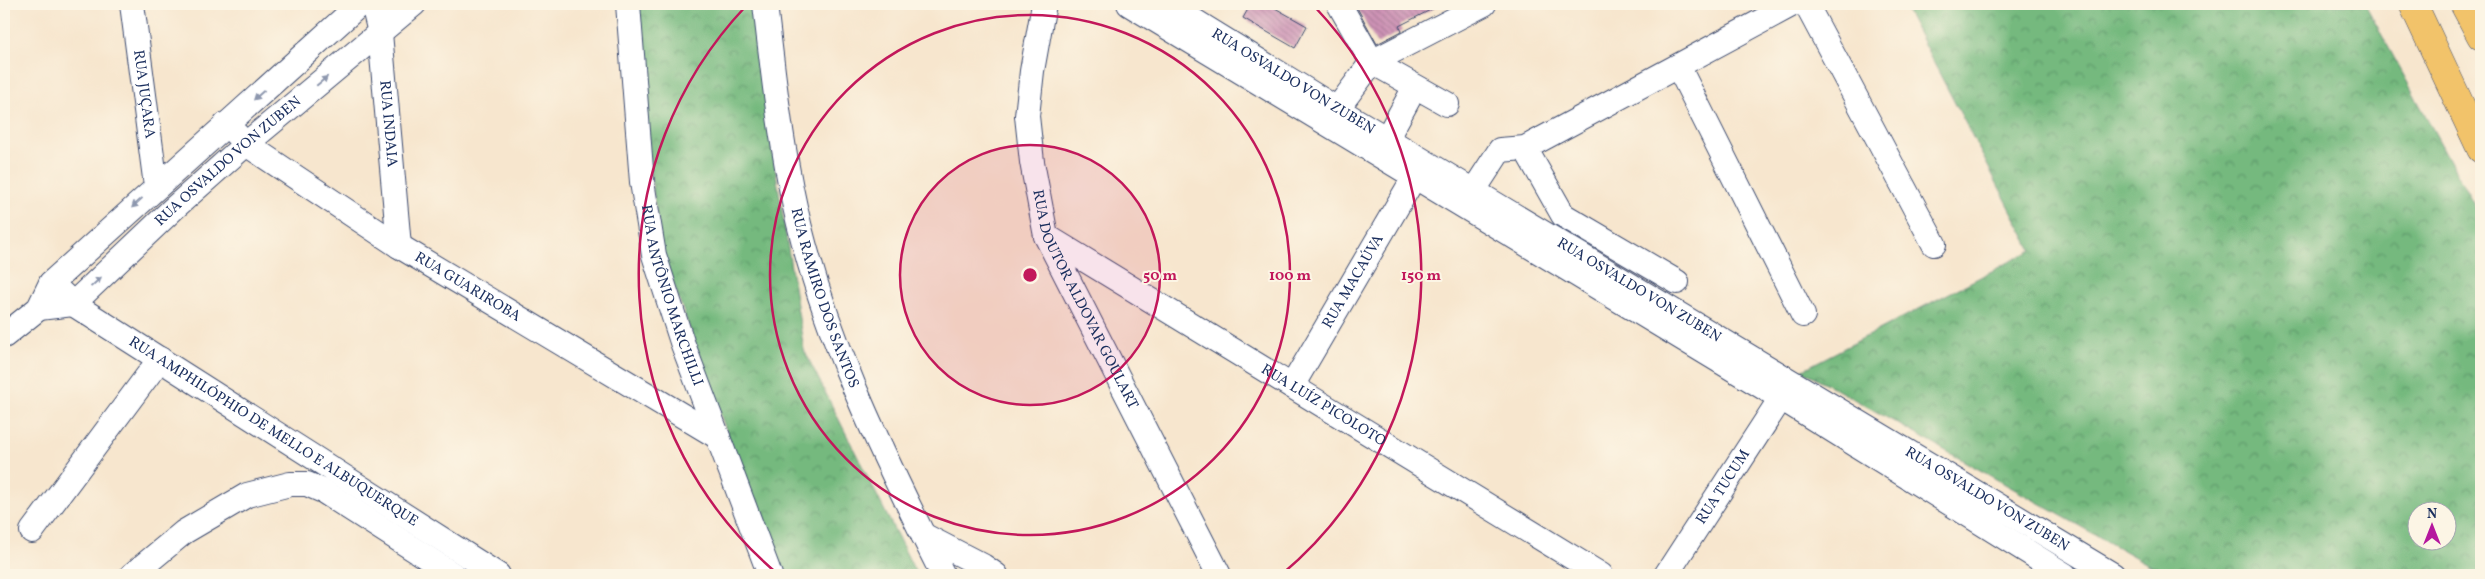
<svg xmlns="http://www.w3.org/2000/svg" width="2485" height="579" font-family="Vollkorn,serif">
	<defs>
		<pattern id="forest-crowns" width="20" height="18" patternUnits="userSpaceOnUse" patternTransform="scale(1.25)"><rect width="20" height="18" fill="#74b97e"/><path d="M2 6a3 3 0 1 1 6 0M12 15a3 3 0 1 1 6 0" fill="none" stroke="#5e976a"/></pattern>
		<pattern id="building-back-hatch" width="6" height="6" patternUnits="userSpaceOnUse" patternTransform="scale(1.25)"><rect width="6" height="6" fill="#ce93b5"/><path d="M-1 5l2 2M0 0l6 6M5-1l2 2" fill="none" stroke="#a67896"/></pattern>
	</defs>
	<rect width="100%" height="100%" fill="#fcf5e5"/>
	<filter id="ink" filterUnits="userSpaceOnUse"><feTurbulence type="fractalNoise" baseFrequency=".02" numOctaves="2"/><feDisplacementMap in="SourceGraphic" scale="10" xChannelSelector="R" yChannelSelector="G"/><feConvolveMatrix kernelMatrix="1 2 1 2 8 2 1 2 1" color-interpolation-filters="sRGB"/></filter>
	<filter id="wash" filterUnits="userSpaceOnUse"><feTurbulence type="fractalNoise" baseFrequency=".0096" numOctaves="4" result="noise"/><feDisplacementMap in="SourceGraphic" scale="20" xChannelSelector="R" yChannelSelector="G"/><feGaussianBlur stdDeviation="1.12" result="paint"/><feColorMatrix in="noise" values="0 0 0 0 0 0 0 0 0 0 0 0 0 0 0 0 0 1.4 0 .05"/><feComposite in="paint" operator="in"/></filter>
	<g filter="url(#wash)">
		<rect width="100%" height="100%" fill="#f7e6ce"/>
		<path fill="url(#forest-crowns)" stroke="#48746e" fill-rule="evenodd" d="M638,4H753L772,147L804,350L917,575H778L662,252L647,150Z
			M1903,4H2365L2481,218V575H2167L1802,370L2032,250ZM2418,512H2448V542H2418Z"/>
		<g id="blocks">
			<path fill="url(#building-back-hatch)" d="M1251,4H1278L1275,8L1307,26L1295,48L1243,18Z
				M1355,4H1442L1399,26L1402,31L1377,44Z"/>
		</g>
	</g>
	<g filter="url(#ink)">
		<use href="#blocks" fill-opacity="0" stroke="#3c4a6f" stroke-width="1"/>
		<g fill="none" stroke-linecap="round" stroke-linejoin="round">
			<g stroke="#3c4a6f" stroke-width="26">
				<g id="minor">
					<path id="s1" d="M132,4L156,186"/>
					<path id="s2" d="M373,4L380,33L399,246"/>
					<path id="s3" d="M628,4L642,182L654,255L682,342L770,575"/>
					<path id="s4" d="M765,4C772,65 779,127 791,188C818,324 881,452 943,575"/>
					<path id="s5" d="M1044,4L1032,71L1027,116L1032,162L1046,236L1219,575"/>
					<path d="M1129,4L1781,398L2065,575"/>
					<path id="s6" d="M1167,4L1337,109L2113,575"/>
					<path d="M1339,4L1372,62L1447,104"/>
					<path d="M1806,4L1934,244"/>
					<path d="M1678,66L1803,315"/>
					<path d="M1337,109L1372,62L1484,4"/>
					<path id="s7" d="M226,124L246,144L399,246L718,437"/>
					<path d="M1387,138L1415,87"/>
					<path d="M1525,148L1563,215L1677,282"/>
					<path d="M1474,190L1500,150L1525,148L1793,4"/>
					<path id="s8" d="M1046,236L1601,575"/>
					<path id="s9" d="M51,283L73,304L498,575"/>
					<path id="s10" d="M39,308L73,304L173,209L246,144L414,4"/>
					<path d="M4,336L39,308L51,283L360,4"/>
					<path id="s11" d="M1292,386L1415,176"/>
					<path d="M32,531L160,359"/>
					<path d="M923,535L983,566L996,575"/>
					<path d="M132,575L184,532L247,495L290,484H307L323,491L454,575"/>
					<path id="s12" d="M1666,575L1781,398"/>
				</g>
			</g>
			<g stroke="#3c4a6f" stroke-width="29">
				<path id="highway" d="M2413,4L2481,149
					M2464,4L2481,36"/>
			</g>
			<use href="#minor" stroke="#fff" stroke-width="24"/>
			<use href="#highway" stroke="#f2c36a" stroke-width="28"/>
		</g>
		<defs><path id="oneway-solid" d="M-6-.8H1V-3.2L6.5 0L1 3.2V.8H-6Z" transform="scale(1.25)"/></defs>
		<g fill="#8d97ae">
			<use href="#oneway-solid" transform="translate(322 81) rotate(-40)"/>
			<use href="#oneway-solid" transform="translate(259 95) rotate(138)"/>
			<use href="#oneway-solid" transform="translate(137 203) rotate(137)"/>
			<use href="#oneway-solid" transform="translate(96 282) rotate(-43)"/>
		</g>
	</g>
	<circle cx="1030" cy="275" r="130" fill="#c2185b" fill-opacity=".12"/>
	<g fill="none" stroke="#c2185b" stroke-width="2.5">
		<circle cx="1030" cy="275" r="130"/>
		<circle cx="1030" cy="275" r="260"/>
		<path d="M779 575A391 391 0 0 1 746 6M1314 6A391 391 0 0 1 1281 575"/>
	</g>
	<g text-anchor="middle" dominant-baseline="central" stroke-width="4" stroke-linejoin="round" paint-order="stroke">
		<g font-size="15" fill="#1b2f5e" stroke="#fcf5e5">
			<text stroke="none"><textPath href="#s6" startOffset="148">RUA OSVALDO VON ZUBEN</textPath></text>
			<text stroke="none"><textPath href="#s1" startOffset="91">RUA JUÇARA</textPath></text>
			<text stroke="none"><textPath href="#s2" startOffset="121">RUA INDAIA</textPath></text>
			<text stroke="none"><textPath href="#s10" startOffset="245">RUA OSVALDO VON ZUBEN</textPath></text>
			<text stroke="none"><textPath href="#s11" startOffset="121">RUA MACAÚVA</textPath></text>
			<text stroke="none"><textPath href="#s7" startOffset="292">RUA GUARIROBA</textPath></text>
			<text stroke="none"><textPath href="#s6" startOffset="552">RUA OSVALDO VON ZUBEN</textPath></text>
			<text stroke="none"><textPath href="#s3" startOffset="296">RUA ANTÔNIO MARCHILLI</textPath></text>
			<text stroke="none"><textPath href="#s4" startOffset="301">RUA RAMIRO DOS SANTOS</textPath></text>
			<text stroke="none"><textPath href="#s5" startOffset="308">RUA DOUTOR ALDOVAR GOULART</textPath></text>
			<text stroke="none"><textPath href="#s8" startOffset="325">RUA LUÍZ PICOLOTO</textPath></text>
			<text stroke="none"><textPath href="#s9" startOffset="268">RUA AMPHILÓPHIO DE MELLO E ALBUQUERQUE</textPath></text>
			<text stroke="none"><textPath href="#s12" startOffset="105">RUA TUCUM</textPath></text>
			<text stroke="none"><textPath href="#s6" startOffset="958">RUA OSVALDO VON ZUBEN</textPath></text>
		</g>
	</g>
	<circle cx="1030" cy="275" r="8" fill="#c2185b" stroke="#fcf5e5" stroke-width="2.5"/>
	<g font-size="15" text-anchor="middle" font-weight="bold" fill="#c2185b" stroke="#fcf5e5" stroke-width="4" stroke-linejoin="round" paint-order="stroke">
		<text x="1160" y="280">50 m</text>
		<text x="1290" y="280">100 m</text>
		<text x="1421" y="280">150 m</text>
	</g>
	<rect width="2485" height="579" fill="none" stroke="#fcf5e5" stroke-width="20"/>
	<g transform="translate(2432 526)"><circle r="24" fill="#fcf5e5" stroke="#a2a6af"/>
	<path d="M0-4L9 19L0 12L-9 19Z" fill="#b5179e"/>
	<text y="-8" font-size="14" font-weight="bold" text-anchor="middle" fill="#1b2f5e">N</text>
	</g>
</svg>
